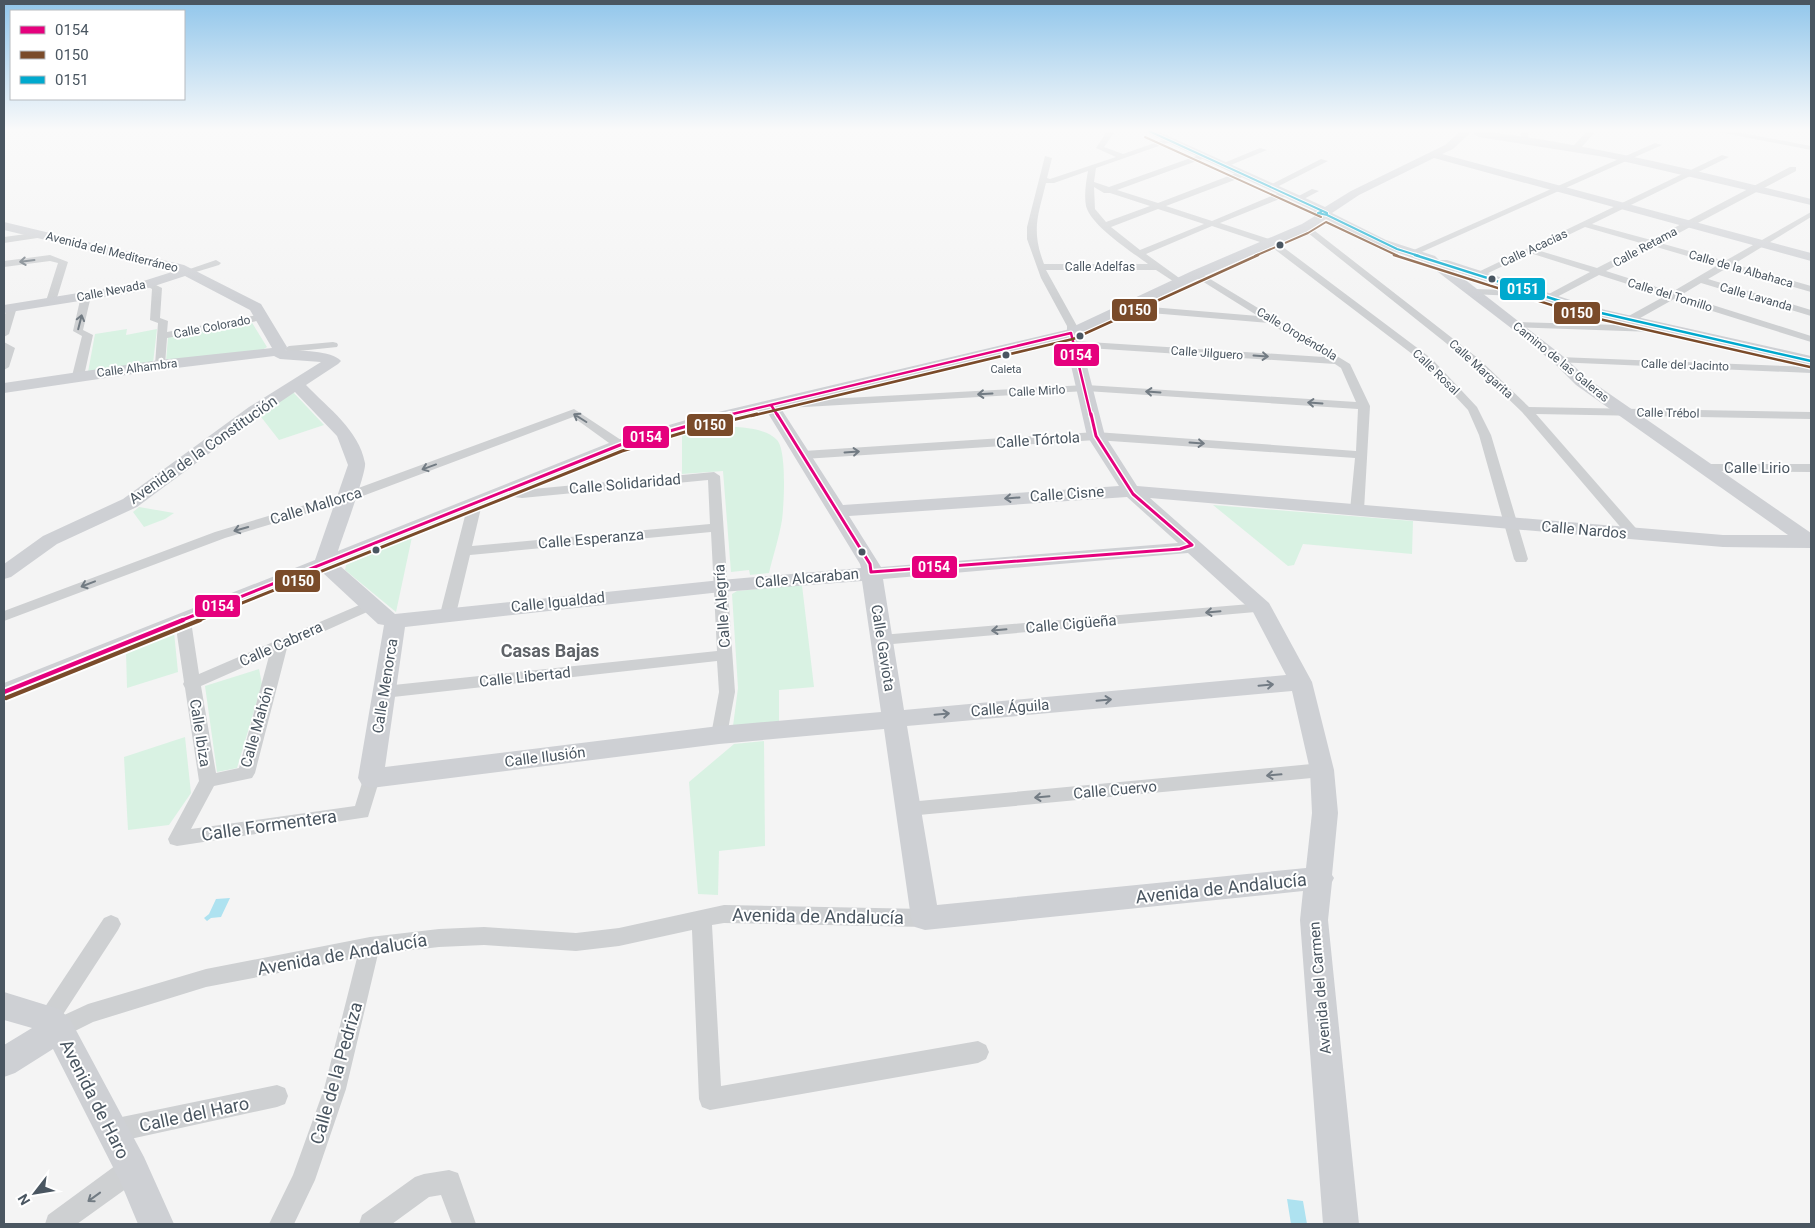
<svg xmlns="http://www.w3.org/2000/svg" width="1815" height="1228" font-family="Roboto,sans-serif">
	<rect width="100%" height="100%" fill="#f4f4f4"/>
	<path fill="#d9f2e3" d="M251,321L267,347L262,350L166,361L168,337Z
		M127,329L126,335L157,329L153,363L88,372L95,334Z
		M293,392L324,425L279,440L258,413Z
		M737,427C749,428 768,430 777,440C787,451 784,504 782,520C779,538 773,556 769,573L750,575L749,570L731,572L723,471L682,474V431L697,428Z
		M1213,505L1413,521L1412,554L1303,544L1294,565L1288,566Z
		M139,507L174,513L165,519L144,527L133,512Z
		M412,537L396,612L345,570L346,565Z
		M802,585L814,687L779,690V722L733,726L738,688L732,594L737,591Z
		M174,632L178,672L127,688L126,651Z
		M259,669L262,684L237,768L217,772L205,686Z
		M185,737L191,793L169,825L128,830L124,757Z
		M764,741L765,846L719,851L718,895L698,894L689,782L734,744Z"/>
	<path fill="#aee2f0" d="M230,898L221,917L211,918L207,921L204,918L209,914L216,899Z
		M1287,1199L1303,1201L1307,1224H1291Z"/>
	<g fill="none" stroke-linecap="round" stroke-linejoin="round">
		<path fill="#ced0d2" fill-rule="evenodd" d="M1107,131L1114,133L1104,147L1123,154L1166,139L1173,141L1096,168L1094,182L1109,187L1202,154L1206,156L1205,158L1117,190L1158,203L1239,172H1245V176L1166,206L1212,221L1281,192H1287V196L1220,223L1275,241L1432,359L1477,407L1491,435L1528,559L1526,562H1516L1514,559L1479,435L1468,410L1424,363L1269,245L1212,226L1146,254L1182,280V284L1179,285L1156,270H1046L1077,326L1075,335H1067V326L1041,278L1027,239V227L1045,156L1052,158L1047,178L1050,179L1116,157L1096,148ZM1088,171C1086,182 1084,195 1086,206C1091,226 1132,252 1148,264H1044C1031,230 1038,216 1046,183H1054ZM1094,187L1104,193H1110L1150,206L1106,222L1095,209ZM1158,209L1204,224L1140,250L1111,227Z
			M1522,131H1529L1527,141L1520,139Z
			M1587,131L1594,133L1580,149H1574V145Z
			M1714,131H1731L1811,146V150Z
			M1655,143L1662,145L1415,255L1412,256L1407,253Z
			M1260,148L1267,150L1226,167L1219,165Z
			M1722,155L1729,157L1592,224L1651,240L1790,167H1796V171L1660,243L1725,261L1811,212V217L1734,264L1811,286V292L1727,268L1708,279L1811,310V316L1701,283L1681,295L1811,336V342L1674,299L1633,322H1625V318L1665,296L1599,275L1553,299H1547V295L1590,272L1530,253L1482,276H1476L1474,274ZM1585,227L1644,244L1597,268L1537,250ZM1653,246L1718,265L1672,292L1606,271Z
			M1321,159L1328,161L1273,189L1266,187Z
			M1312,189L1319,191L1298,202L1291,200Z
			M1306,224L1479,359L1529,407L1811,412V419L1536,414L1641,534L1634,538L1629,537L1522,412L1471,363L1303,229V225Z
			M41,232L45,235L44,237L4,243V237Z
			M50,255L68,262L56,301L51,304L46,301L58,263L50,261L4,267V261Z
			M216,260L221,263L219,265L186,275L181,272Z
			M1197,271L1350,364L1370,406L1364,510L1362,513L1357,514L1350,510L1355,458L1096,440L804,459L798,455L804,451L1096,432L1356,451L1358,409L1086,391L805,407L771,408L765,405L771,402L1086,385L1356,402L1341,368L1335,364L1073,347L1068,344L1073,341L1324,357L1269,323L1127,311L1122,308L1127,305L1258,316L1194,276L1192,274Z
			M148,281L162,288L160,318L168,321L167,332L262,314L267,317L262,320L167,338L165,365L160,368L156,367L155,365L158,323L150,320L152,289L143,284Z
			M1474,289L1540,291L1545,294L1540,297L1471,294L1469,292Z
			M86,293L91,296L83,330L93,335L84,376L78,379L72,376L82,336L73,331L81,296Z
			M12,304L17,307L9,334L4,337V318L7,307Z
			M1516,322L1654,326L1661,324L1666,327L1654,332L1512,327V323Z
			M4,342L15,348L9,367L4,370Z
			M333,342L337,343L338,345L337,347L289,352L284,349L289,346Z
			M1559,357L1811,367V373L1555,362L1554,360L1555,358Z
			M574,409L624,442L626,445L624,448H616L573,417L352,500L225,538L4,621V611L215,532L342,494Z
			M1703,464H1811V472L1699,471L1697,468Z
			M714,472L720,476L735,692L727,735L725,739L719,741L713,739L711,735L719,692L717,661L384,698L378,696L376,692L378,688L384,686L717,651L711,532L470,555L456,614L453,617H443L440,614L467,508L465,504L467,501H477L481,508L472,546L710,524L708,480L522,498L505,496L500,490L506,486L522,490Z
			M371,600L376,602L378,605L376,608L287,648L255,773L252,778L214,786L191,829L355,806L365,773L371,771L377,773L380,778L368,817L177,846L170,844L168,839L199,781L185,688L183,684L184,682L175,621L178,618H188L191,621L199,674ZM269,656L239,768L216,773L201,686Z
			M1262,603L1267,605L1269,608L1267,611L881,645L876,644L873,640L876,636L881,635Z
			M1322,763L1328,765L1331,770L1328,775L1322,777L908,816L902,814L899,809L902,804L908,802Z
			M724,905L925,909L932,912L935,918L932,924L925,927L724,923L712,925L721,1086L978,1041L986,1045L989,1052L986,1059L978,1063L710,1110L702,1107L699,1099L692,930L619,946L576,951L484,945L439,947L378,954L346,1089L315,1180L294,1224H269L293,1175L324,1089L357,958L206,987L93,1022L59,1039L51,1036L48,1029L40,1026L37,1019L104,918L111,915L118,918L121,924L118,930L62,1016L88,1004L206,969L370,937L439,929L484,927L576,933L619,928Z
			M277,1085L285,1088L288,1096L285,1104L277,1107L112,1143L104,1139L100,1131L104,1123L112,1119Z
			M132,1157L141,1160L144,1169L141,1178L77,1224H45L48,1215L123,1160Z
			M449,1170L458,1173L476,1224H452L441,1195L429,1197L392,1224H359L362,1215L415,1177L424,1174Z"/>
		<path fill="#ced0d4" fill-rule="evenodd" d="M1143,131H1157L1325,207L1351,191L1445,145L1461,131H1472L1453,149L1442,154L1811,253V261L1434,158L1359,195L1332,213L1386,240L1435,256L1439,260H1447L1592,307L1811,356V366L1583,313L1454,271L1564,357L1588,379L1811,533V548L1723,547L1150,498L1269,603L1312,682L1334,770L1338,813L1332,875L1334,878L1332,882L1328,920L1359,1224H1323L1300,920L1303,891L925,930L915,927L911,918L884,729L719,744L371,788L362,785L358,778L384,625L378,624L322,572L4,700V683L315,560L348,465L337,436L295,392L261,415L137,507L57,544L11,577L4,579V564L43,536L123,499L249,407L321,362L280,359L274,356L160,370L4,393V383L160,360L272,348L250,310L185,276L136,292L4,313V305L134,284L175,271L4,230V222L184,265L261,304L287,347L285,350C298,351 332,350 341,361L338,364L306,385C328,408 359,430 365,463C367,471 342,538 338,551L614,441L693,418L1066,330L1192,271L1302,224L1315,216L1312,213L1314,211ZM1326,219L1378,246L1425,262L1511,328L1554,363L1576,385L1788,535H1723L1137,486L1105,436L1079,335L1202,277L1310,230ZM1065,339L1087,436L1119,486L843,505L780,407ZM766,410L860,564L861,568L721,580L395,614L339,565L626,449L698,427ZM1127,497L1178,543L881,567L849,516ZM1188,553L1253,612L1286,675L904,710L883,579ZM862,581L881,712L719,726L385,767L405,627L721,592ZM1292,691L1310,770L1312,813L1306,868L937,905L907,726Z
			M1482,131C1594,145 1702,172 1811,199V205L1605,157L1479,137L1474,134L1475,132Z
			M4,992L59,1009L70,1019L144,1157L174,1224H138L120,1181L53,1049L15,1073L4,1077V1045L32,1028L4,1020Z"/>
		<g stroke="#fff" stroke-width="5">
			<path id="bus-1-far2" d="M771,405L778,416
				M724,416L1071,333L1091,416"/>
		</g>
		<g stroke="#fff" stroke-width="6">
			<path id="bus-1-far1" d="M777,414L870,564L871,572L1180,549L1192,545
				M1091,414L1096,436L1133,494L1192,545
				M180,621L620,445L730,414"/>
		</g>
		<g stroke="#fff" stroke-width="8">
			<path id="bus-1" d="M4,692L183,620"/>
		</g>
		<g stroke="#fff" stroke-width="4">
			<path id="bus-2-far3" d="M1145,137L1321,217
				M1255,256L1308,233L1326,222L1398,256"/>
		</g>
		<g stroke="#fff" stroke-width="5">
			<path id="bus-2-far2" d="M1394,255L1586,316L1810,367
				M751,416L1073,339L1258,255"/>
		</g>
		<g stroke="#fff" stroke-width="6">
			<path id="bus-2-far1" d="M197,621L622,451L695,429L757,414"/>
		</g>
		<g stroke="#fff" stroke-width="8">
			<path id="bus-2" d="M6,698L200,620"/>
		</g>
		<g stroke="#fff" stroke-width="4">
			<path id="bus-3-far1" d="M1149,131L1327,213V215
				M1321,212L1318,213L1327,215L1397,249L1419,256"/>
		</g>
		<g stroke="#fff" stroke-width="5">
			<path id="bus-3" d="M1415,255L1588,310L1811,361"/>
		</g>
		<use href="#bus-1-far2" stroke="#e5007d" stroke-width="2.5"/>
		<use href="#bus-1-far1" stroke="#e5007d" stroke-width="3"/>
		<use href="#bus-1" stroke="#e5007d" stroke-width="4.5"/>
		<use href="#bus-2-far3" stroke="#7a4b2a" stroke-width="2"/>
		<use href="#bus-2-far2" stroke="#7a4b2a" stroke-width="2.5"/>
		<use href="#bus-2-far1" stroke="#7a4b2a" stroke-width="3"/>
		<use href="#bus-2" stroke="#7a4b2a" stroke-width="4.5"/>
		<use href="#bus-3-far1" stroke="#00a9ce" stroke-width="2"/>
		<use href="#bus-3" stroke="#00a9ce" stroke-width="2.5"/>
	</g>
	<defs><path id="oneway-shaft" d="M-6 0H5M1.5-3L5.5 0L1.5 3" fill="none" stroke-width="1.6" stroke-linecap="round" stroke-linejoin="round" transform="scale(1.25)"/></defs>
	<g stroke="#727b83">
		<use href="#oneway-shaft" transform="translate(27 261) rotate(173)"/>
		<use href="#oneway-shaft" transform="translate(80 322) rotate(-76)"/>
		<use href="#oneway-shaft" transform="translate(1261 356) rotate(4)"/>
		<use href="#oneway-shaft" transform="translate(1153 392) rotate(-176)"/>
		<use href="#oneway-shaft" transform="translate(985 394) rotate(177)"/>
		<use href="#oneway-shaft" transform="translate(1315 403) rotate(-176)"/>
		<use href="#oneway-shaft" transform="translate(580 418) rotate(-148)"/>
		<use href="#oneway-shaft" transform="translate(1197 443) rotate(4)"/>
		<use href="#oneway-shaft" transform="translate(852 452) rotate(-4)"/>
		<use href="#oneway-shaft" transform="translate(429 467) rotate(160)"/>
		<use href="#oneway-shaft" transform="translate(241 529) rotate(164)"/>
		<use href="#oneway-shaft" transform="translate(88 584) rotate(159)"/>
		<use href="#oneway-shaft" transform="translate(1213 612) rotate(175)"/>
		<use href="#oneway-shaft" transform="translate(999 630) rotate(175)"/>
		<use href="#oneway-shaft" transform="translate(1274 775) rotate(175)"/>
		<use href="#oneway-shaft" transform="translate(1042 797) rotate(175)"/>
		<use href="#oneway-shaft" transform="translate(94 1197) rotate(144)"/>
	</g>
	<g stroke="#727b84">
		<use href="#oneway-shaft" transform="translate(1012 498) rotate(176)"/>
		<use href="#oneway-shaft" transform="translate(1266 685) rotate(-5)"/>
		<use href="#oneway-shaft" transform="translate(1104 700) rotate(-5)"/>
		<use href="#oneway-shaft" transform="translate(942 714) rotate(-5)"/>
	</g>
	<linearGradient id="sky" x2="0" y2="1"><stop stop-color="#91c6eb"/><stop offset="0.43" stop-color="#fafafa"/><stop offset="1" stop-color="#fafafa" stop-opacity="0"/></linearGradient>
	<rect width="1815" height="303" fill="url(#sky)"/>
	<g fill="#4a5661" stroke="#fff" stroke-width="2">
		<circle cx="1280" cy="245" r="4.5"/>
		<circle cx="1492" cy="279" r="4.5"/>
		<circle cx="1080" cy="336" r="4.5"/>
		<circle cx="1006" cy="355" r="4.5"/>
		<circle cx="376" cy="550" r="4.5"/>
		<circle cx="862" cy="552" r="4.5"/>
	</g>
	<g text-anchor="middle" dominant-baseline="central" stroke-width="4" stroke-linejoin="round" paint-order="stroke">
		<g font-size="11" fill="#4a5661" stroke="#fff">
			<text x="1006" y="369">Caleta</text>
		</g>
		<g font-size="12" fill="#4a5661" stroke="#fff">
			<text transform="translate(1645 247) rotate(-28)">Calle Retama</text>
			<text transform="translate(1534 248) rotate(-25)">Calle Acacias</text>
			<text transform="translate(112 252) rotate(14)">Avenida del Mediterráneo</text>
			<text x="1100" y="267">Calle Adelfas</text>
			<text transform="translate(1741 269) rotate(16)">Calle de la Albahaca</text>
			<text transform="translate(111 291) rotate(-11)">Calle Nevada</text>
			<text transform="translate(1670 295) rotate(17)">Calle del Tomillo</text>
			<text transform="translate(1756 297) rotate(16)">Calle Lavanda</text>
			<text transform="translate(212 327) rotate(-11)">Calle Colorado</text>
			<text transform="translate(1297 334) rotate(31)">Calle Oropéndola</text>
			<text transform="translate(1207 353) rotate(4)">Calle Jilguero</text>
			<text transform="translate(1561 362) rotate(39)">Camino de las Galeras</text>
			<text transform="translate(1685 365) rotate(2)">Calle del Jacinto</text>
			<text transform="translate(137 368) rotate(-7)">Calle Alhambra</text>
			<text transform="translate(1481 369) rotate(42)">Calle Margarita</text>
			<text transform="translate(1436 372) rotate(44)">Calle Rosal</text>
			<text transform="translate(1037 391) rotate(-3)">Calle Mirlo</text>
			<text transform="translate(1668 413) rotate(1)">Calle Trébol</text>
		</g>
		<g font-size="15" fill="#4a5661" stroke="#fff">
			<text transform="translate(1038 440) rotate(-4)">Calle Tórtola</text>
			<text transform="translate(203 450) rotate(-35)">Avenida de la Constitución</text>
			<text x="1757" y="468">Calle Lirio</text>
			<text transform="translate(625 484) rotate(-5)">Calle Solidaridad</text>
			<text transform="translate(1067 494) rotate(-4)">Calle Cisne</text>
			<text transform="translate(316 506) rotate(-17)">Calle Mallorca</text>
			<text transform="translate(1584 530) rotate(5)">Calle Nardos</text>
			<text transform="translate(591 539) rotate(-5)">Calle Esperanza</text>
			<text transform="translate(807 578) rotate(-5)">Calle Alcaraban</text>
			<text transform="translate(558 602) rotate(-6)">Calle Igualdad</text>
			<text transform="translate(722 606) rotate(-94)">Calle Alegría</text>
			<text transform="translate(1071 624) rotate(-5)">Calle Cigüeña</text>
			<text transform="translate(281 644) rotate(-24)">Calle Cabrera</text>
			<text transform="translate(883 648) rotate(81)">Calle Gaviota</text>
			<text transform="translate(525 677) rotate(-6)">Calle Libertad</text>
			<text transform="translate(385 686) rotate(-81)">Calle Menorca</text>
			<text transform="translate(1010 708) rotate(-5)">Calle Águila</text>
			<text transform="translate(257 727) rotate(-74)">Calle Mahón</text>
			<text transform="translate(200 733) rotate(81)">Calle Ibiza</text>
			<text transform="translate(545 757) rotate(-7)">Calle Ilusión</text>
			<text transform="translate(1115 790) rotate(-5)">Calle Cuervo</text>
			<text transform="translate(1320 988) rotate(-95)">Avenida del Carmen</text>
		</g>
		<g font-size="18" font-weight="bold" fill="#5f6368" stroke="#fff">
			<text x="550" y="650">Casas Bajas</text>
		</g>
		<g font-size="18" fill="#4a5661" stroke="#fff">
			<text transform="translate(269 825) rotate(-8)">Calle Formentera</text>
			<text transform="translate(1221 888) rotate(-6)">Avenida de Andalucía</text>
			<text transform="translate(818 916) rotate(1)">Avenida de Andalucía</text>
			<text transform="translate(342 954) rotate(-10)">Avenida de Andalucía</text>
			<text transform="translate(336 1073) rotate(-74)">Calle de la Pedriza</text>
			<text transform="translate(95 1099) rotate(63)">Avenida de Haro</text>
			<text transform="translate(194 1114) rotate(-12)">Calle del Haro</text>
		</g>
	</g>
	<g stroke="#fff" stroke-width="2">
		<rect x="1499" y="277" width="47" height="24" rx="5" fill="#00a9ce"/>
		<rect x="1111" y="298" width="47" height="24" rx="5" fill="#7a4b2a"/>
		<rect x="1553" y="301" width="48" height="24" rx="5" fill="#7a4b2a"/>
		<rect x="1053" y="343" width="47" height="24" rx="5" fill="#e5007d"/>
		<rect x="686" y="413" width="48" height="24" rx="5" fill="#7a4b2a"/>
		<rect x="622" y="425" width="48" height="24" rx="5" fill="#e5007d"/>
		<rect x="911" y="555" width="47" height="24" rx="5" fill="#e5007d"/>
		<rect x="274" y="569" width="47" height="24" rx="5" fill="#7a4b2a"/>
		<rect x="194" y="594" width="47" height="24" rx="5" fill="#e5007d"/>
	</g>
	<g font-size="14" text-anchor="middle" font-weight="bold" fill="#fff">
		<text x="1523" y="294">0151</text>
		<text x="1135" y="315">0150</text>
		<text x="1577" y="318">0150</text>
		<text x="1076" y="360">0154</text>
		<text x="710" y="430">0150</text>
		<text x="646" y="442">0154</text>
		<text x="934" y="572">0154</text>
		<text x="298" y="586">0150</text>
		<text x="218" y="611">0154</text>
	</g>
	<rect width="1815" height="1228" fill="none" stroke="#4a5661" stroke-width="10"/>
	<rect x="10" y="10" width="175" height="90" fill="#ffffff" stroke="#b7bbc0"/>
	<rect x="20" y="26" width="25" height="8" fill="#e5007d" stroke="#b7bbc0"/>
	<text x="55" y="35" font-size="15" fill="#4a5661">0154</text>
	<rect x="20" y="51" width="25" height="8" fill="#7a4b2a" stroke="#b7bbc0"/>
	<text x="55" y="60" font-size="15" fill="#4a5661">0150</text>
	<rect x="20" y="76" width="25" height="8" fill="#00a9ce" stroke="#b7bbc0"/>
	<text x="55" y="85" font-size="15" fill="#4a5661">0151</text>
	<g transform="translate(35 1193) rotate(239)" stroke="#ffffff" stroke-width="4" paint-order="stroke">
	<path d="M0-4L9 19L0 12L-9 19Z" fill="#4a5661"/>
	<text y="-8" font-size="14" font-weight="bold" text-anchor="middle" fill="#4a5661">N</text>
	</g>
</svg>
